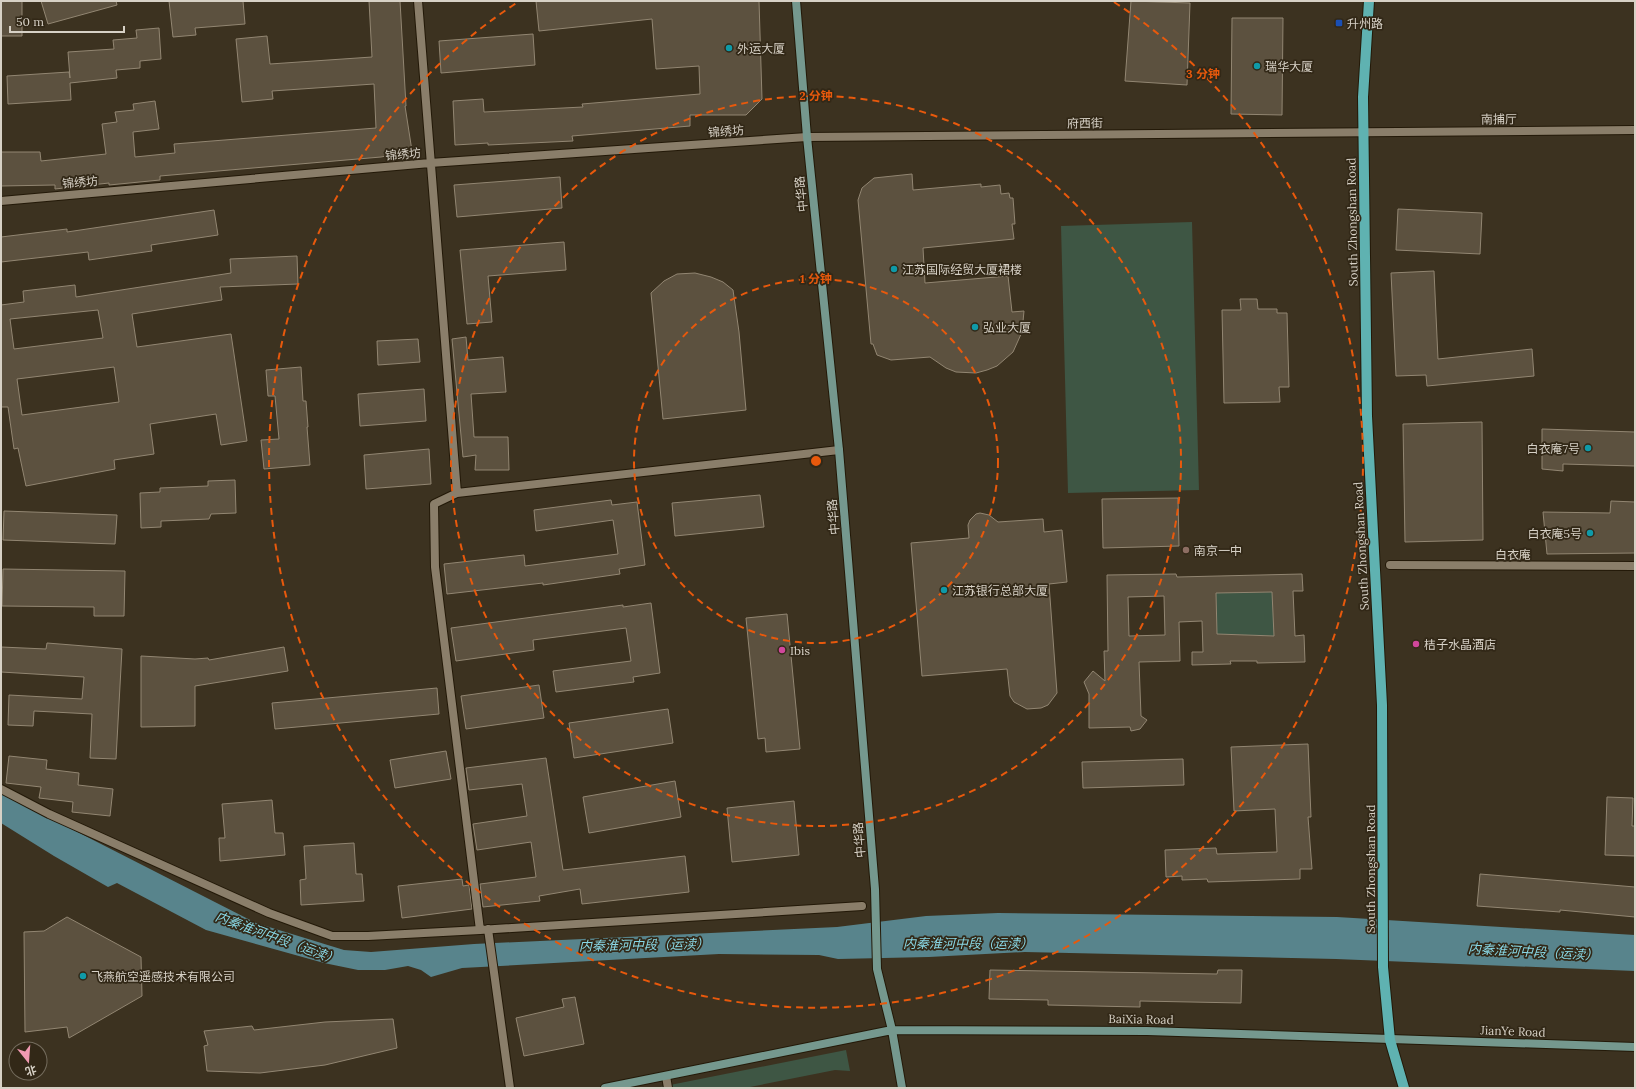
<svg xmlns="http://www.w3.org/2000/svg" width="1636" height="1089" font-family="Lora,'Noto Sans SC',serif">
	<rect width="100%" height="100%" fill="#3c3220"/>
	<path fill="#3e5644" d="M1192,222L1199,490L1068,493L1061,226Z
		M1272,592L1274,636L1217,634L1216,593Z
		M846,1050L850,1071L835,1070L745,1088H655Z"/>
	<path fill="#58848c" d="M1,793L256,923L344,950L371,952L474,944L837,927L926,916L998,913L1337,917L1635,935V971L1336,959L1025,952L929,957L838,959L819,955L719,954L462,968L431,977L421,970L408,966L385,970H358L324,963L206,930L117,883L108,887L54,856L1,823Z"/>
	<path fill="#5c513f" stroke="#928672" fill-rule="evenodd" d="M1,1H22V36H1Z
		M41,1H116L117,5L48,24Z
		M169,1H243L245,24L195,28L196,35L173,37Z
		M369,1H400L406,106H405L412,151L381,157L160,176V180L109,185V183L55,189V185L1,186V152H40L41,161L106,154L102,124L117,122L115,112L134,110L133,104L155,101L159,129L133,132L135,157L175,153L174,144L376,128L374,84L272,91L273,99L242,102L236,39L267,36L270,64L372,57Z
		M536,1H759L762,99L746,115H690V126L572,136L573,141L488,145V143L455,145L453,101L483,99L484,112L583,107L582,104L700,94L699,66L656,69L652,19L539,31Z
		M1131,1L1190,3L1187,85L1125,81Z
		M1232,18H1283L1282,115L1231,114Z
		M159,28L161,59L140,61V68L116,70L117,78L70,83L71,100L8,104L7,76L69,72L70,78L68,52L114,49L113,40L137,38L136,30Z
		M533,34L535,65L441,73L439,41Z
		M912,174L913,190L981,184V187L1000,185L1001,194L1009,193L1010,198H1013L1015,224H1012L1014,239L923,248L925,283L1008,276L1012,312L1024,311L1022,332L1013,352L997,366L987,370L976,373L956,372L946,368L930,357L891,360L877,355L873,344H871L858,200L862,188L874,178Z
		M560,177L562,208L457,217L454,185Z
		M1398,209L1482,213L1480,254L1396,250Z
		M214,210L218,235L151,245L152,251L89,260L88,252L1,262V237L67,229V232Z
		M564,242L566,270L488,276L492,322L467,324L460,250Z
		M297,256L298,284L220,287L222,300L132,314L137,347L231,334L247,441L221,445L216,414L150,424L154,454L114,460L115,469L26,486L18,448L14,449L8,407H1V305L24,302L23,291L75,285L76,297L231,273L230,259ZM98,310L103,338L14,349L10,319ZM114,367L119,402L22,415L17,379Z
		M1434,271L1438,359L1532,349L1534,376L1427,386L1426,375L1396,376L1391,273Z
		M695,273L711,277L723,282L733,290L739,332L746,410L663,419L651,293L664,281L677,274Z
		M1240,299H1257L1258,309H1277V313H1287L1289,387H1279L1280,402L1224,403L1222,310H1241Z
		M466,337L468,360L503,357L506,392L471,394L474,437H508L509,470H475L476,455L463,457L452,339Z
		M418,339L420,362L378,365L377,341Z
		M301,367L303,401H306L308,427H307L310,465L264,469L261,440L279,439L275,396H268L266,370Z
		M424,389L426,421L360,426L358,394Z
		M1482,422L1483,540L1405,542L1403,424Z
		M1542,429L1635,432V466L1563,464V471L1542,469Z
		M429,449L431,484L366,489L364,455Z
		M235,480L236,513L211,514L209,519L161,521V527L141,528L140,493L160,492V488L208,486V481Z
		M760,495L764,527L675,536L672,503Z
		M1178,498L1179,546L1103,548L1102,499Z
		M611,500L612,505L637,502L645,565L619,569L620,574L543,585V583L447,594L444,564L524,555L525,566L618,554L613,520L536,531L534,510Z
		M1611,501L1635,502V553L1547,554L1543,512L1610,513Z
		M4,511L117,515L115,544L3,540Z
		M980,513L989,515L998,522L1043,519L1044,532L1062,530L1067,582L1049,584L1057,693L1048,705L1041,708L1027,709L1014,702L1010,696L1007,669L922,676L911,543L969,538L968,525L970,520L976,514Z
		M3,569L125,571L124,616H94V607L2,606Z
		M1176,574L1177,577L1302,574L1303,591H1293L1295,636L1304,635L1305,662L1257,663V661H1230L1231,664L1192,665V652H1203L1202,621L1179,622L1180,661L1139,662L1141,716L1147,720L1140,729L1131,731L1130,727L1089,728V694L1084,682L1093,671L1105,681L1104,651H1108L1107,575ZM1272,592L1274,636L1217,634L1216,593ZM1164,596L1165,635L1129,636L1128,597Z
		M651,603L660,673L633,677L634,682L556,692L553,671L631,661L626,628L533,640L534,650L456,661L451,628L623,605V607Z
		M787,614L800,749L766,752L765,738L758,739L746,618Z
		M47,643L122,649L116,759L90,758L92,714L34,711L33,726L8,725L9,695L82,699L84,677L1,672V647L46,649Z
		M284,647L288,671L195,686V726L141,727V656L195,659L208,658L209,660Z
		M539,685L544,718L466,729L461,696Z
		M437,688L439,714L275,729L272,703Z
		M668,709L673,743L574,758L569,723Z
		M1308,744L1311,817H1308L1312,869H1300V879L1208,882L1207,879L1182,880V876L1166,877L1165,850L1216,848L1217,854L1277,852L1275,809L1234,811L1231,747Z
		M446,751L451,779L395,788L390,760Z
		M9,756L47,760L46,769L79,773L78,785L113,789L110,816L72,812L73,802L39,798L41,787L6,783Z
		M546,758L563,870L685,856L689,892L582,904L580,889L539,896L540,901L483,907L480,884L536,877L531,842L477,850L473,824L527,816L522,784L469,790L466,768Z
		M1183,759L1184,785L1083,788L1082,762Z
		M675,781L681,817L589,833L583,797Z
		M1607,797L1633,798L1632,826H1635V856L1605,855Z
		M272,800L275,833H283L285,855L220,861L219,838H225L222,804Z
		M794,801L799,855L732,862L727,808Z
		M354,843L356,874H362L364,901L301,905L300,880L306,879L304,846Z
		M1480,874L1635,887V917L1560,910V912L1477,906Z
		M462,879L463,886L469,885L472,909L402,918L398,886Z
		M67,917L141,957L142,996L69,1038L67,1027L25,1032L24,932L44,931Z
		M990,970L1217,974L1218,970H1242L1241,1003L1140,1001V1007L1048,1005V1000L989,999Z
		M575,997L584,1044L524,1056L516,1018L564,1007L562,999Z
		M393,1019L397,1048L325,1065L260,1073L207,1071L204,1046L208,1045L204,1031L252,1026L254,1030L325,1022Z"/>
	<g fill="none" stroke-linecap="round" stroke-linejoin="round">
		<g stroke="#231908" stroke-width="10">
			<path id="minor" d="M418,1L457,493
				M1,201L430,163L807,137L1635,130
				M839,450L457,493L434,504L435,567L480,930L862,906
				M1390,565L1635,566
				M1,789L49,814L269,913L332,936H368L480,930
				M488,929L510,1088
				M666,1076L668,1088"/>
		</g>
		<g stroke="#231908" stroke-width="10">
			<path id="secondary" d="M796,1L807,137L839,450L875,889L877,969L892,1030L902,1088
				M605,1088L892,1030L1147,1031L1635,1047"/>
		</g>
		<g stroke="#231908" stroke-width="12">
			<path id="primary" d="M1369,1L1363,97L1367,416L1382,705L1383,967L1390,1040L1404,1088"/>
		</g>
		<use href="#minor" stroke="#8a7e6a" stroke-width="8"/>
		<use href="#secondary" stroke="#75988e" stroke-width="8"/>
		<use href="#primary" stroke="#5fb2b1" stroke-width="10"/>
	</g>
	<g fill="none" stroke="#e8590c" stroke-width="2" stroke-dasharray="7 5">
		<circle cx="816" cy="461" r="182"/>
		<circle cx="816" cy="461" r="365"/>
		<path d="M1114 2A547 547 0 1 1 518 2"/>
	</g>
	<rect fill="#1a4fb4" stroke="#322817" stroke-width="1.5" x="1335" y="19" width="8" height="8" rx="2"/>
	<g fill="#0f9aa8" stroke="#322817" stroke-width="1.5">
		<circle cx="729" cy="48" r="4"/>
		<circle cx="1257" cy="66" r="4"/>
		<circle cx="894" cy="269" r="4"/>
		<circle cx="975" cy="327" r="4"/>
		<circle cx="1588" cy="448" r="4"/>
		<circle cx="1590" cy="533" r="4"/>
		<circle cx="944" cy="590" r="4"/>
		<circle cx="83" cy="976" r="4"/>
	</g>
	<circle fill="#8d6e63" stroke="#322817" stroke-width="1.5" cx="1186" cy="550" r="4"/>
	<g fill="#d1479c" stroke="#322817" stroke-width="1.5">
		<circle cx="1416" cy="644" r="4"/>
		<circle cx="782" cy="650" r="4"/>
	</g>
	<g text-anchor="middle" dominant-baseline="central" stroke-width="3.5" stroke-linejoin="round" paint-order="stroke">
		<g font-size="12" fill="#d7d1c6" stroke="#322817" text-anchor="start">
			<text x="1347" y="23">升州路</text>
			<text x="737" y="48">外运大厦</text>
			<text x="1265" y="66">瑞华大厦</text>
			<text x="902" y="269">江苏国际经贸大厦裙楼</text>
			<text x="983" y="327">弘业大厦</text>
			<text x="1580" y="448" text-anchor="end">白衣庵7号</text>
			<text x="1582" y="533" text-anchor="end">白衣庵5号</text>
			<text x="1194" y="550">南京一中</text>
			<text x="952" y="590">江苏银行总部大厦</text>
			<text x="1424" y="644">桔子水晶酒店</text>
			<text x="790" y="650">Ibis</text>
			<text x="91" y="976">飞燕航空遥感技术有限公司</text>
		</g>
		<g font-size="12" fill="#d7d1c6" stroke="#322817">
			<text transform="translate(1499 119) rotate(-1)">南捕厅</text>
			<text transform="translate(1085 123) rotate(-1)">府西街</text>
			<text transform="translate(726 131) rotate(-4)">锦绣坊</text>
			<text transform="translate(403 154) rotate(-5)">锦绣坊</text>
			<text transform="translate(80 182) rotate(-5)">锦绣坊</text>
			<text transform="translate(801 194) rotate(-96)">中华路</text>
			<text transform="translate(1352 222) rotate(-91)">South Zhongshan Road</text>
			<text transform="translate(833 517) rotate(-95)">中华路</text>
			<text transform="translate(1361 546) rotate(-93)">South Zhongshan Road</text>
			<text x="1513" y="554">白衣庵</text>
			<text transform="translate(859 840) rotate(-95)">中华路</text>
			<text transform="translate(1370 869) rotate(-90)">South Zhongshan Road</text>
			<text transform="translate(1141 1019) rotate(1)">BaiXia Road</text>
			<text transform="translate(1513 1031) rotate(2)">JianYe Road</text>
		</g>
		<g font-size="13" font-style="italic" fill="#89d8e6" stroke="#322817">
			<text transform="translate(277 938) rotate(20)">内秦淮河中段（运渎）</text>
			<text x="968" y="943">内秦淮河中段（运渎）</text>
			<text transform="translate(644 945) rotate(-1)">内秦淮河中段（运渎）</text>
			<text transform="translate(1533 952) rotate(3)">内秦淮河中段（运渎）</text>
		</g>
	</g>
	<circle cx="816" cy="461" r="6" fill="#e8590c" stroke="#322817" stroke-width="2"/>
	<g font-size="12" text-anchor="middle" font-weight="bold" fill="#e8590c" stroke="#322817" stroke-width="3.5" stroke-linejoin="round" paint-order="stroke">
		<text x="1203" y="78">3 分钟</text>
		<text x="816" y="100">2 分钟</text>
		<text x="816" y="283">1 分钟</text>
	</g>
	<rect width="1636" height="1089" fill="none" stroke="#d7d1c6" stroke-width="4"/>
	<g transform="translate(28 1061) rotate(163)"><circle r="19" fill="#322817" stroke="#746c5d"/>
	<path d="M0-3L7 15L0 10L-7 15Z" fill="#f19ab2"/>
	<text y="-6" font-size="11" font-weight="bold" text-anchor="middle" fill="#d7d1c6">北</text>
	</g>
	<path d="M10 26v6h114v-6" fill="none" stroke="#d7d1c6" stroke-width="2"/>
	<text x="16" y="26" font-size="12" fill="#d7d1c6" stroke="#322817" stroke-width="3" paint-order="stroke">50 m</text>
</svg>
